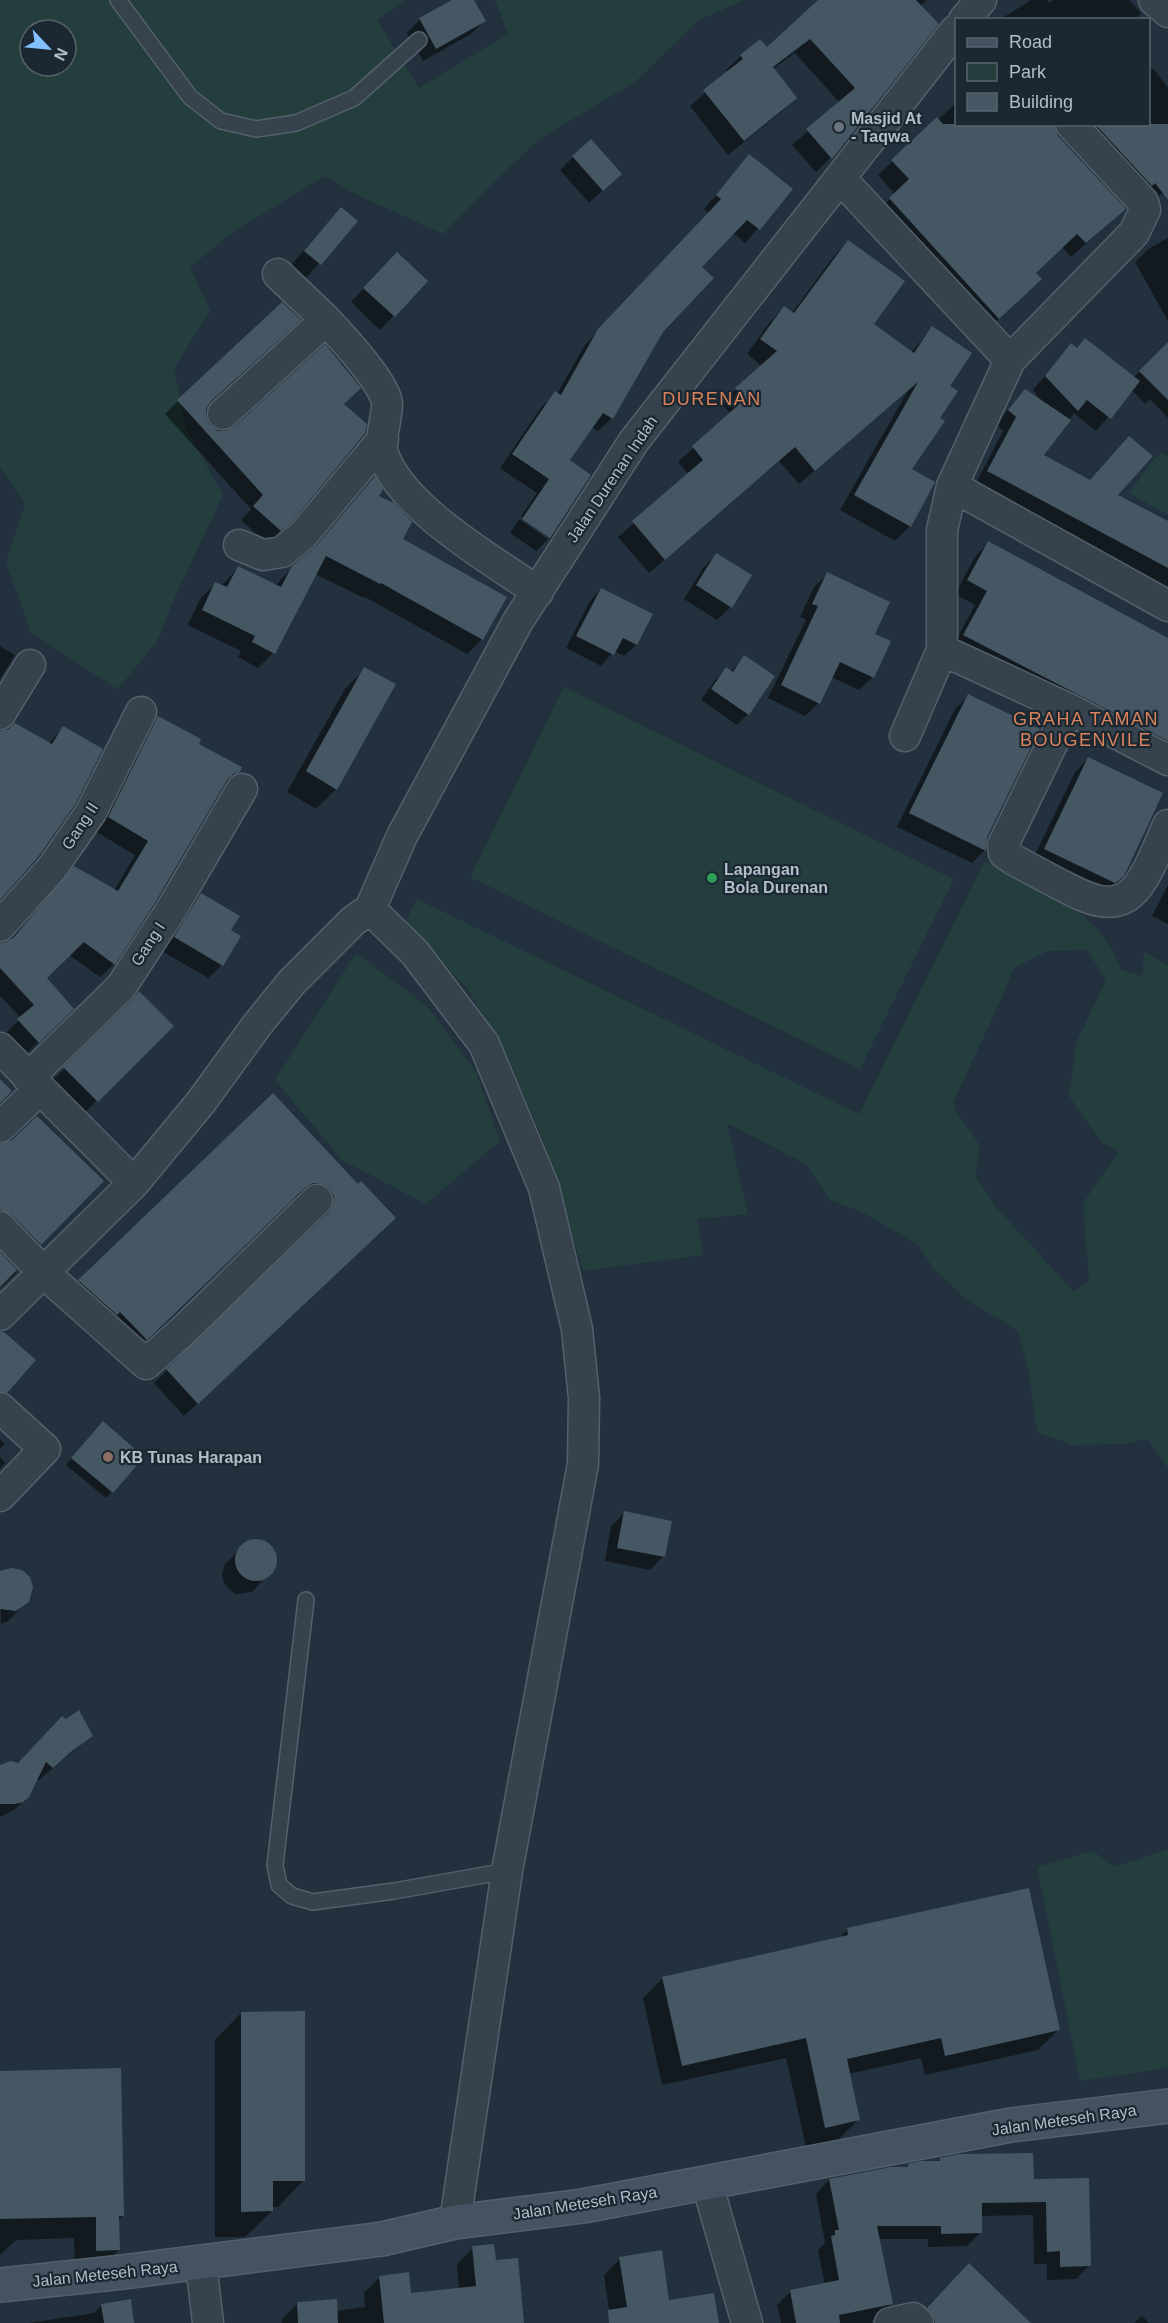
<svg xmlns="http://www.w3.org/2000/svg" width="1168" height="2323" font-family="Arial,sans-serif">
	<rect width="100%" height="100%" fill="#22313d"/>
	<path fill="#243e3e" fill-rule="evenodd" d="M0,0H406L377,20L419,88L508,34L495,0H745L699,20L635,82L541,138L501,175L443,234L355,194L325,176L236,230L190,267L210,311L174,368L186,428L223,495L174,599L157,641L118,689L31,633L6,562L25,504L0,467ZM30,30H66V66H30Z
		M1162,452L1168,456V515L1129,493L1154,459Z
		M564,687L954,879L860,1069L470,877Z
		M985,861C1036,887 1103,911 1121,970L1142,976L1144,952L1168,965V1468L1148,1439L1124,1444L1072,1445L1037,1432L1029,1374L1018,1331L965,1298L934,1269L917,1244L860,1211L830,1200L806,1164L727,1123L748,1214L697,1219L703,1255L583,1271L543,1140L509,1060L467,988L404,924L417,899L859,1114ZM1087,950L1106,980L1076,1043L1069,1096L1101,1142L1119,1151L1083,1203L1089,1281L1074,1292L996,1207L976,1177L979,1144L955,1110L953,1103C973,1058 996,1014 1014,968L1047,951Z
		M356,953L427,1006L476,1072L500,1141L426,1204L342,1160L275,1080Z
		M1168,1849V2068L1080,2081L1037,1867L1093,1851L1113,1866L1138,1860Z"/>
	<path fill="#0007" d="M456,0H472L484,21L471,34L423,61L407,33L420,19Z
		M820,0H927L920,6L937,24L830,158L816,172L792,145L840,103L795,53L773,69L795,97L781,112L728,155L690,106L728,73L726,70L741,56L767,49Z
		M1031,0H1048L1049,3L1053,0H1129L1141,13L1134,20H999Z
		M1153,68L1168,88V189L1147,205L1066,124H1148V71Z
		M956,103V124L1053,128L1109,223L1071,257L1062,247L1034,273L1026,293L984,333L875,213L895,194L878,175Z
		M750,156L791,190L745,243L733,233L700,267L612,418L598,431L591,427L568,461L589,476L548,538V535L521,516L537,493L500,468L542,406L557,394L585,345L709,213L704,209Z
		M573,157L620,174L589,203L560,170Z
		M341,209L356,221L306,278L291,265Z
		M1168,238V321L1135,262L1148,249Z
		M848,242L872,324L911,352L933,328L948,386L938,419L910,470V526L895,541L840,510L907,392L799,484L779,461L649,573L618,537L689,475L678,462L731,414L721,403L762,366L747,354L769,323L784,308L792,313L834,256Z
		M384,267L426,282L380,330L351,302Z
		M1085,340L1133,378L1168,344V418L1150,399L1145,404L1132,390L1096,431L1074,413L1041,456L1168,523V588L975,485L1003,431L996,424L1025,390L1042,402L1033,390L1071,345L1076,349Z
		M178,401L209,403L205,409V417L209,426L218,432H226L342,404L290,522L267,543L241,520L251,509L165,414Z
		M374,478L377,497L402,539L482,639L467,654L365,597L364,598L315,574L273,653L258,668L238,657L241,651L188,625L200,599L216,583L221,586L238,568L275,586L293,567L309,554Z
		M519,519L548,539L536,551L510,533Z
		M988,543L1168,639V753L951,649L975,605L955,594L975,557Z
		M716,555L731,607L717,620L684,599L703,568Z
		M828,574L873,635V677L859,690L831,677L819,703L805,716L768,698L806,620L800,617L814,587Z
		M601,589L651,615L636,645L624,656L614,651L601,666L566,648L590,601Z
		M0,646L15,655L0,679Z
		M744,657L748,714L737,725L701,700L715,680L726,669L731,672Z
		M365,669L336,789L316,809L287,792L345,689Z
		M968,696L986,837L985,850L972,863L897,827L955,709Z
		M158,718L238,771L222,786L114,964L100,977L69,955L45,978L72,1009L25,1055L5,1034L21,1018L0,996V944L9,941L61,881L114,891L135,855L95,831L144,731Z
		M64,727L0,898V733L48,744Z
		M1088,759L1122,875L1108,889L1031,863L1075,772Z
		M1168,885V924L1152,916Z
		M201,895L222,965L208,978L162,951L188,908Z
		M121,1014L172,1026L83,1114L51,1082Z
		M273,1096L381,1232L184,1416L154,1383L317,1226L321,1220V1210L308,1196H299L290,1201L132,1352L66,1294Z
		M0,1145L102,1181L27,1258L0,1230Z
		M0,1254L17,1272L0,1288Z
		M96,1429L142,1457L106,1498L66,1465Z
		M0,1439L5,1444L0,1449Z
		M0,1457L5,1463L0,1469Z
		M624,1513L663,1556L650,1570L605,1561L611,1526Z
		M255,1540L265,1542L273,1549L276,1558L275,1566L252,1592L236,1594L229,1589L224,1583L222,1574L225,1564L246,1543Z
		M0,1574L32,1588L31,1595L22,1607L8,1621L1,1624Z
		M91,1736L39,1780L37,1778L28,1796L14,1810L0,1817V1768L18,1765Z
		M847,1930L1058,2030L1038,2050L925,2075L921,2058L848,2074L858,2120L838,2140L806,2147L786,2058L662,2085L643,1998L663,1978L839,1939Z
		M241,2013L304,2180L278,2207H272V2211L245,2237H215V2040Z
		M0,2073L123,2215L118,2220L119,2250L96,2272L75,2273L74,2238L16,2240L0,2255Z
		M941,2159L1032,2181L1090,2265L1076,2279L1047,2280V2264H1034L1033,2215L981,2216V2232L967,2246L928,2247V2239H878L891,2304L878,2318L872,2320V2323H781L777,2305L791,2291L825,2285L818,2251L825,2242L816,2194L829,2180L906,2168L909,2165L937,2162Z
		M473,2248L494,2262L523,2323H282L281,2320L297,2304L336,2311L365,2307L364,2293L380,2277L410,2295L459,2290L457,2264Z
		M620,2259L668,2302L717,2323H611L604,2275Z
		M955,2279L1030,2323H914Z
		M102,2305L133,2323H29L94,2313Z
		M1142,2316L1149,2323H1134Z"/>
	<path fill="#465764" d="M452,0H474L486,21L436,49L419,18Z
		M818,0H916L939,24L832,159L806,129L855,88L810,39L773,67L797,98L744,141L703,90L743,59L740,55L760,39L767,47Z
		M937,117L943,124H1054L1058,136L1126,209L1086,243L1077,234L1036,273L1042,279L999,319L889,198L909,179L891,160Z
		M1095,124H1168V200L1155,183L1152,186Z
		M591,139L622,174L603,191L572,156Z
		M749,154L793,189L760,230L747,220L702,267L714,278L663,332L613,419L603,413L570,460L591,475L550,538L522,519L549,479L512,454L555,391L561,395L598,329L721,199L716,195Z
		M341,207L358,221L321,265L304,251Z
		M848,240L905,281L874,324L914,353L932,326L972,353L950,386L958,391L940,418L945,421L912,469L935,482L911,527L854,495L918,382L815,471L795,447L665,560L632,521L703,460L692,446L745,399L735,388L777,351L760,339L784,306L794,313Z
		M397,252L428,281L395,317L363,288Z
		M282,302L301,320L211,401L206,409V417L210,425L218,431H226L234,427L325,344L361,388L344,404L367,424L365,433L291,523L281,531L253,506L263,495L177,400Z
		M1085,338L1140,381L1111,419L1087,400L1078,411L1045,376L1071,343L1077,348Z
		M1168,342V400L1139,371Z
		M1025,389L1071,420L1044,455L1090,480L1129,436L1153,456L1118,495L1168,521V568L987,471L1016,417L1008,410Z
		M375,476L383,489L379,496L394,503L412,522L403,539L507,597L483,640L381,583L380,584L326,556L275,654L252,642L255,636L202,610L215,582L227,587L238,566L281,587L292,566L316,546Z
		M988,541L1168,638V741L963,635L987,591L967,580Z
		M716,553L752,575L732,608L696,585Z
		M827,572L890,602L875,634L891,641L874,678L840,662L820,704L781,685L818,606L812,604Z
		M601,588L653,614L637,645L623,638L614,655L576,636Z
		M744,655L775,676L749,715L711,689L726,667L733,672Z
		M364,667L396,684L337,790L306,771Z
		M968,694L1040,729L987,837L986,851L909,813Z
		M158,716L201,739L199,744L242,767L240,772L233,774L227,780L156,901L115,965L84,942L47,978L74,1009L39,1043L17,1019L34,1005L0,968V943L6,942L13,938L74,866L118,891L148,841L108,817Z
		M15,723L52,744L63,726L103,749L76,803L38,857L0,900V731L9,729Z
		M1088,757L1163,793L1124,876L1115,883L1044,849Z
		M201,893L240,916L231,930L241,936L223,966L174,937Z
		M139,991L174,1026L98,1102L63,1067L133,999Z
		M0,1079L12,1091L0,1103Z
		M273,1093L358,1184L361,1181L396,1218L198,1404L166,1369L329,1212L333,1205L334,1196L329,1188L322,1184L313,1183L305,1188L147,1340L120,1312L117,1315L78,1280Z
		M37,1116L104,1181L41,1245L12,1215L0,1210V1144L12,1140Z
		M0,1252L17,1270L0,1287Z
		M0,1332H4L36,1360L7,1393L0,1391Z
		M103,1421L144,1457L113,1493L71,1458Z
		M624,1511L672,1521L665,1557L617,1548Z
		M235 1560a21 21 0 1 1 42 0a21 21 0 1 1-42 0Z
		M11,1568L22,1570L30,1577L33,1587L29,1602L16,1611L0,1609V1571Z
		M79,1710L93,1736L72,1751L53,1768L46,1762L29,1797L23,1802L15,1804H0V1765L11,1761L18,1763L62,1716L66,1719Z
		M1029,1888L1060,2030L945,2056L941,2038L847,2059L860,2120L825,2128L806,2038L682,2066L662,1977L848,1935L847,1928Z
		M305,2011V2181H273V2211L241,2212V2012Z
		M121,2068L124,2216H119L120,2250L96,2251V2217L0,2219V2071Z
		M1033,2153L1034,2179L1089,2178L1091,2266L1060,2267V2251L1047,2252L1046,2202L982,2203V2233L941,2234V2226H877L893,2304L839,2315L840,2323H796L790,2290L839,2280L831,2236L835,2235V2230H839L829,2179L891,2167H908V2164L920,2161H940V2158L958,2154Z
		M494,2244L496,2260L518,2258L524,2323H384L379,2276L409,2272L411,2293L476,2286L472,2246Z
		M662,2250L669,2300L714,2293L719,2323H609L608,2310L627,2307L619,2257Z
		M969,2263L1007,2300L1031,2323H935L934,2318L927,2308Z
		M131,2299L134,2323H104L101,2304Z
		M337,2299L338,2323H298L297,2302Z"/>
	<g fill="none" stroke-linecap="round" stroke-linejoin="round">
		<g stroke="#54606b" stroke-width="18">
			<path id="lane" d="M118,0L190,97L221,121L256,129L296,123L354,98L419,40
				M306,1600L275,1865L279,1885L292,1896L313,1902L394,1891L507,1871"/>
		</g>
		<g stroke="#54606b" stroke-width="33">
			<path id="street" d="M1154,0L1168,12
				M964,20L981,0
				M840,178L1010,360
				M278,274L326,320
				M223,414L326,320C340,335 387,385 387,404C387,419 379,439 383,454C402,509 491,559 538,592
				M952,486L1168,606
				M239,545L263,555L282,552L303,535L383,439
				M942,650L1069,709L1168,760
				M1069,709L1003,845L1004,853L1014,860C1029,868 1044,876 1059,884C1084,897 1115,915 1137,887C1151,869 1159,845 1168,825
				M0,714L30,665
				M905,736L942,650V530L952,486L1010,360L1134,233L1145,210L1143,202L1071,124
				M370,909L415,953L484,1044L544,1188L577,1329L584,1398L583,1464L507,1871L455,2222
				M370,909L402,836L518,621L634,441L956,30
				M0,926L52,868L91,812L141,712
				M0,1048L134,1183
				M28,1078L121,987L171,910L242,789
				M0,1127L39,1090
				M0,1227L43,1272L146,1364L185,1329L317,1200
				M0,1315L134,1183L201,1102L257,1025L292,982L353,921L370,909
				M0,1408L45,1449L0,1496
				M707,2183L747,2323
				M201,2263L208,2323
				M890,2323L913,2318L918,2323"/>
		</g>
		<g stroke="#54606b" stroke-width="36">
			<path id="secondary" d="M0,2285L123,2272L382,2239L455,2222L583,2206L1011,2125L1168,2106"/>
		</g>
		<use href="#lane" stroke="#36434d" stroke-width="15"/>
		<use href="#street" stroke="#36434d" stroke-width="30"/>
		<use href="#secondary" stroke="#445261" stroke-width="33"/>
	</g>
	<circle fill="#6b7280" stroke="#1b2832" stroke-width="2" cx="839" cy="127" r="6"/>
	<circle fill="#2e9e5b" stroke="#1b2832" stroke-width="2" cx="712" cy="878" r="6"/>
	<circle fill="#8d6e63" stroke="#1b2832" stroke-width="2" cx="108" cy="1457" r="6"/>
	<g text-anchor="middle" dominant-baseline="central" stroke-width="4.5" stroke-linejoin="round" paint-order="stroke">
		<g font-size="16" font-weight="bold" fill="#b1bdc9" stroke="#1b2832" text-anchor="start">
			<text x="851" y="118">Masjid At<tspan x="851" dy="18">- Taqwa</tspan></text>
			<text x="724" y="869">Lapangan<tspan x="724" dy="18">Bola Durenan</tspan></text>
			<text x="120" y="1457">KB Tunas Harapan</text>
		</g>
		<g font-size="16" fill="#b1bdc9" stroke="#1b2832">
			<text transform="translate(612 479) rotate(-56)">Jalan Durenan Indah</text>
			<text transform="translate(80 826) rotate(-57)">Gang II</text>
			<text transform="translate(148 944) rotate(-57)">Gang I</text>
			<text transform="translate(1064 2120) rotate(-8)">Jalan Meteseh Raya</text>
			<text transform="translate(585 2203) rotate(-9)">Jalan Meteseh Raya</text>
			<text transform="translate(105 2274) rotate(-6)">Jalan Meteseh Raya</text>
		</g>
		<g font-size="18" letter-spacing="1.5" fill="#da825b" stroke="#1b2832">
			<text x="712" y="399">DURENAN</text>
			<text x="1086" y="719">GRAHA TAMAN<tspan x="1086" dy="21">BOUGENVILE</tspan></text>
		</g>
	</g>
	<rect x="955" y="18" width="195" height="108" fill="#1b2832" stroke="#57646e" stroke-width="1.5"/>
	<rect x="967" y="38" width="30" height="9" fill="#445261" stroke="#57646e" stroke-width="1.5"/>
	<text x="1009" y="48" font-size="18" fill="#b1bdc9">Road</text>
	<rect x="967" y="63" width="30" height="18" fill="#243e3e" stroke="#57646e" stroke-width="1.5"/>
	<text x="1009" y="78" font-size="18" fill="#b1bdc9">Park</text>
	<rect x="967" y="93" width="30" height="18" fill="#465764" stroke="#57646e" stroke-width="1.5"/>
	<text x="1009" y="108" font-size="18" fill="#b1bdc9">Building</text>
	<g transform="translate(48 48) rotate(116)"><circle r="28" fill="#1b2832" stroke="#57646e" stroke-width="1.5"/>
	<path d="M0-4.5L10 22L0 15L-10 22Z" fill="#82c1fd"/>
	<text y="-9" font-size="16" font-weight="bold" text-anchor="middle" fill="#b1bdc9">N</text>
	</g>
</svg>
